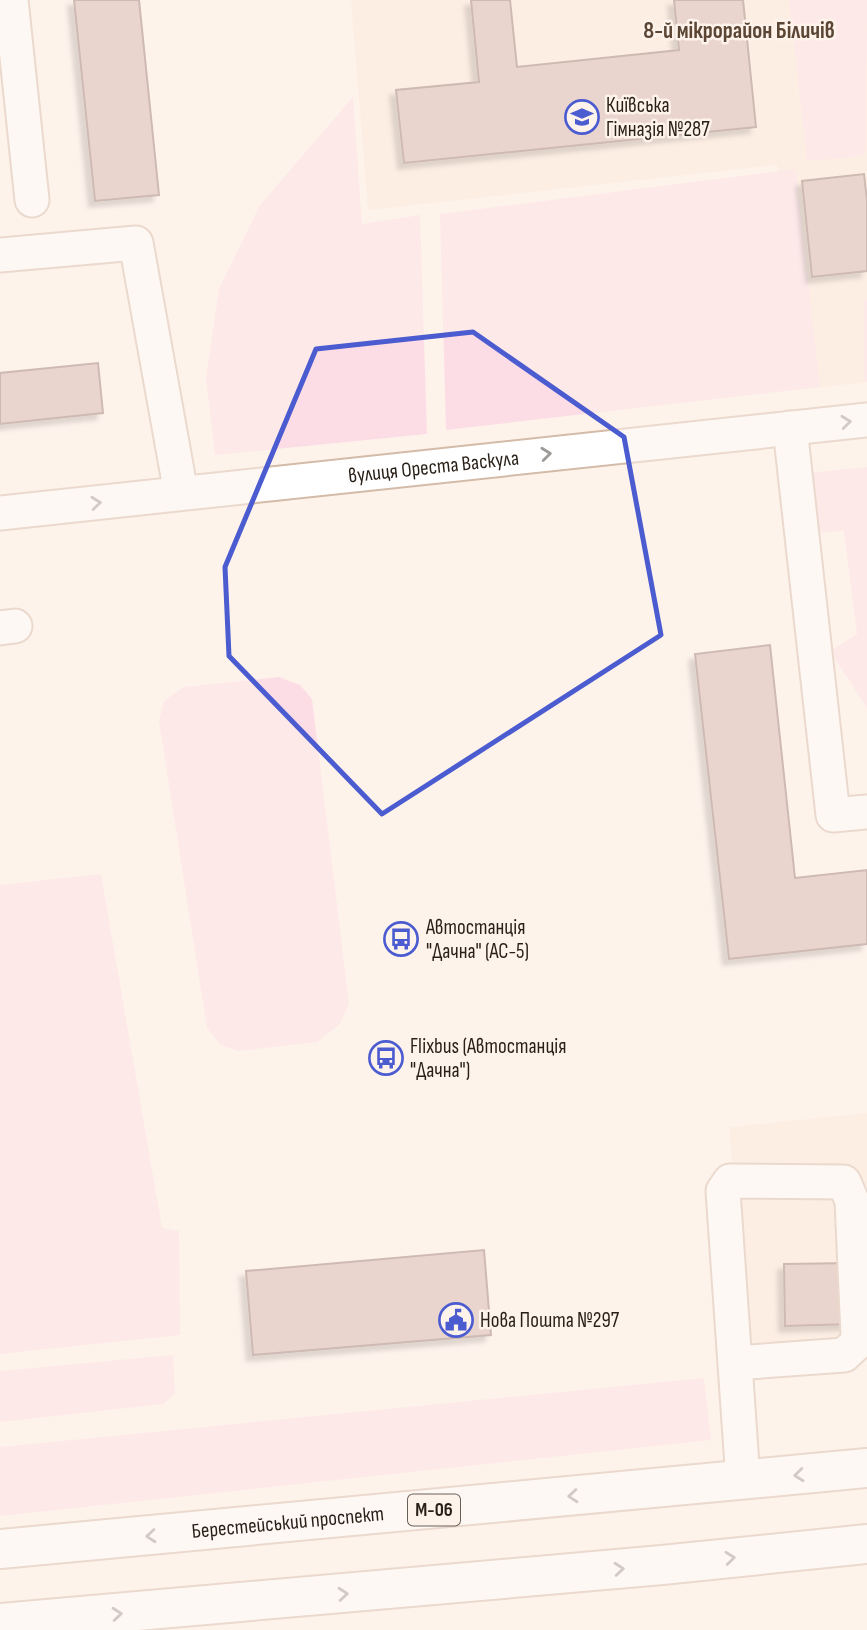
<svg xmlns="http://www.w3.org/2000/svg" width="867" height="1630" font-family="'Sofia Sans Condensed',sans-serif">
	<defs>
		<filter id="shadow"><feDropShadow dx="-6" dy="6" stdDeviation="2" flood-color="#0004"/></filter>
	</defs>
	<rect width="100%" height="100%" fill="#fef3eb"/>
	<path fill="#fce8d9" d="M351,0H867V382L805,389L777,165L368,210Z
		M867,1113V1355L750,1371L729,1127Z"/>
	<path fill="#fddde5" d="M789,0H867L865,156L807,161Z
		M353,97L362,224L420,215L427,434L215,455L206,378L219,289L260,205Z
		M796,169L820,387L446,430L440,214Z
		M867,299V382H864V300Z
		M867,467V708L830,651L857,634L844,531L818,533L797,474Z
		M279,677L300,685L312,699L349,1004L340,1024L317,1042L238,1051L221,1045L207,1028L159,721L164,701L184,687Z
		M101,874L162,1228L179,1231L180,1335L0,1354V885Z
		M173,1355L175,1394L163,1404L0,1422V1371Z
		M704,1378L711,1440L0,1516V1447Z"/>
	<path fill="#d1b1ab" stroke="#947670" stroke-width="2" filter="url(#shadow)" d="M74,0H139L159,195L95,201Z
		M471,0H510L517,67L679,50L674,0H743L756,127L404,163L396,90L479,82Z
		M864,174L867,200V271L812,277L802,181Z
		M98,363L103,413L0,424V373Z
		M770,645L795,878L867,870V944L729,959L695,654Z
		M484,1250L491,1335L253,1355L246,1271Z
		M851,1263L853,1324L785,1326L784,1264Z"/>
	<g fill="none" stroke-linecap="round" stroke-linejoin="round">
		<g stroke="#d4bba8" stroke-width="37">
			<g id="minor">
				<path d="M11,0L32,200"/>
				<path d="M0,255L136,243L181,493"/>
				<path d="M790,428L833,815L867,812"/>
				<path id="s1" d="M0,513L867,420"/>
				<path d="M0,628L15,626"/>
				<path d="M736,1363L844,1355L856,1344L858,1335L852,1201L844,1182L730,1181L723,1191L743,1480"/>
			</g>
		</g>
		<g stroke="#d4bba8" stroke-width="42">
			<g id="highway">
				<path id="s2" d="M0,1549L867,1468"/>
				<path d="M0,1623L662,1565L867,1544"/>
			</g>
		</g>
		<use href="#minor" stroke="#fff" stroke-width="33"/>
		<use href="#highway" stroke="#fff" stroke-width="38"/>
	</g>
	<defs><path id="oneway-chevron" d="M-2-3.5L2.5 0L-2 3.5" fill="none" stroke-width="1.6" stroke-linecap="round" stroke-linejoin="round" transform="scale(1.75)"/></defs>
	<g stroke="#9e9a97">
		<use href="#oneway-chevron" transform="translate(846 422) rotate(-6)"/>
		<use href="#oneway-chevron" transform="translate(546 454) rotate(-6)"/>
		<use href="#oneway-chevron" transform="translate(96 503) rotate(-6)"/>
		<use href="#oneway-chevron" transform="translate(799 1475) rotate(174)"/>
		<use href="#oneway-chevron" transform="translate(573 1496) rotate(175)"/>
		<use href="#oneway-chevron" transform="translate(151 1536) rotate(175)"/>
		<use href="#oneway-chevron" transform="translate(730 1558) rotate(-6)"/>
		<use href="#oneway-chevron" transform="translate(619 1569) rotate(-5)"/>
		<use href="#oneway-chevron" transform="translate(343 1594) rotate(-5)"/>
		<use href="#oneway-chevron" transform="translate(117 1614) rotate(-5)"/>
	</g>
	<path d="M0 0H867V1630H0ZM473,332L624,437L661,635L382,814L229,656L225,567L316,349Z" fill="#fef3eb" fill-opacity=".55" fill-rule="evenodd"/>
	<path fill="none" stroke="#4b5bd0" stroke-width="5" stroke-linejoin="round" d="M473,332L624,437L661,635L382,814L229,656L225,567L316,349Z"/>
	<defs>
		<g id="school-ring" transform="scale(1.75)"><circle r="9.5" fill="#fef3eb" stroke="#4b5bd0" stroke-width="1.5"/><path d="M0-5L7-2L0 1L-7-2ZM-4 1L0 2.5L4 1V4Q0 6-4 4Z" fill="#4b5bd0"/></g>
		<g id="bus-ring" transform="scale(1.75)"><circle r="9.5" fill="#fef3eb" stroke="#4b5bd0" stroke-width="1.5"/><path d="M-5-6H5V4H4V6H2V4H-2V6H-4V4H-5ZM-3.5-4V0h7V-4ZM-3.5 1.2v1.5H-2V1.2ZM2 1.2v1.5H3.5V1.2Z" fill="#4b5bd0"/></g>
		<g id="civic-ring" transform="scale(1.75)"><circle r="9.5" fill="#fef3eb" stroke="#4b5bd0" stroke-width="1.5"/><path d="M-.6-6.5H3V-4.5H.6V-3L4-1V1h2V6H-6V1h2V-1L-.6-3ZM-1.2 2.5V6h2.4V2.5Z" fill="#4b5bd0"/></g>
	</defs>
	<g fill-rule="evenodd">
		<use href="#school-ring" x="582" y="117"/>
		<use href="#bus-ring" x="401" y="939"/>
		<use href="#bus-ring" x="386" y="1058"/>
		<use href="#civic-ring" x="456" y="1320"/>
	</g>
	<g text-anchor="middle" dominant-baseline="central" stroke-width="5" stroke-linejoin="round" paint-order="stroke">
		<rect fill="#fef3eb" stroke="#685f57" stroke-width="2" x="408" y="1494.5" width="52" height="31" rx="5"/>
		<g font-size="19" font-weight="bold" fill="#281f17">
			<text x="434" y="1510">М-06</text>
		</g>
		<g font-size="21" fill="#281f17" stroke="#fef3eb" text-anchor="start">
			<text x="606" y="105">Київська<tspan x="606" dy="24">Гімназія №287</tspan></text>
			<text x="426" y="927">Автостанція<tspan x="426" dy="24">"Дачна" (АС-5)</tspan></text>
			<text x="410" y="1046">Flixbus (Автостанція<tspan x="410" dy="24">"Дачна")</tspan></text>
			<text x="480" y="1320">Нова Пошта №297</text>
		</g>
		<g font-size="21" fill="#281f17" stroke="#fef3eb">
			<text stroke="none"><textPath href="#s1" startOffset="436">вулиця Ореста Васкула</textPath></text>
			<text stroke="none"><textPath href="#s2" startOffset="289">Берестейський проспект</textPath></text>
		</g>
		<g font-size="23" font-weight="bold" fill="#5b4635" stroke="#fef3eb">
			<text x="739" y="31">8-й мікрорайон Біличів</text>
		</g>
	</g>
</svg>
